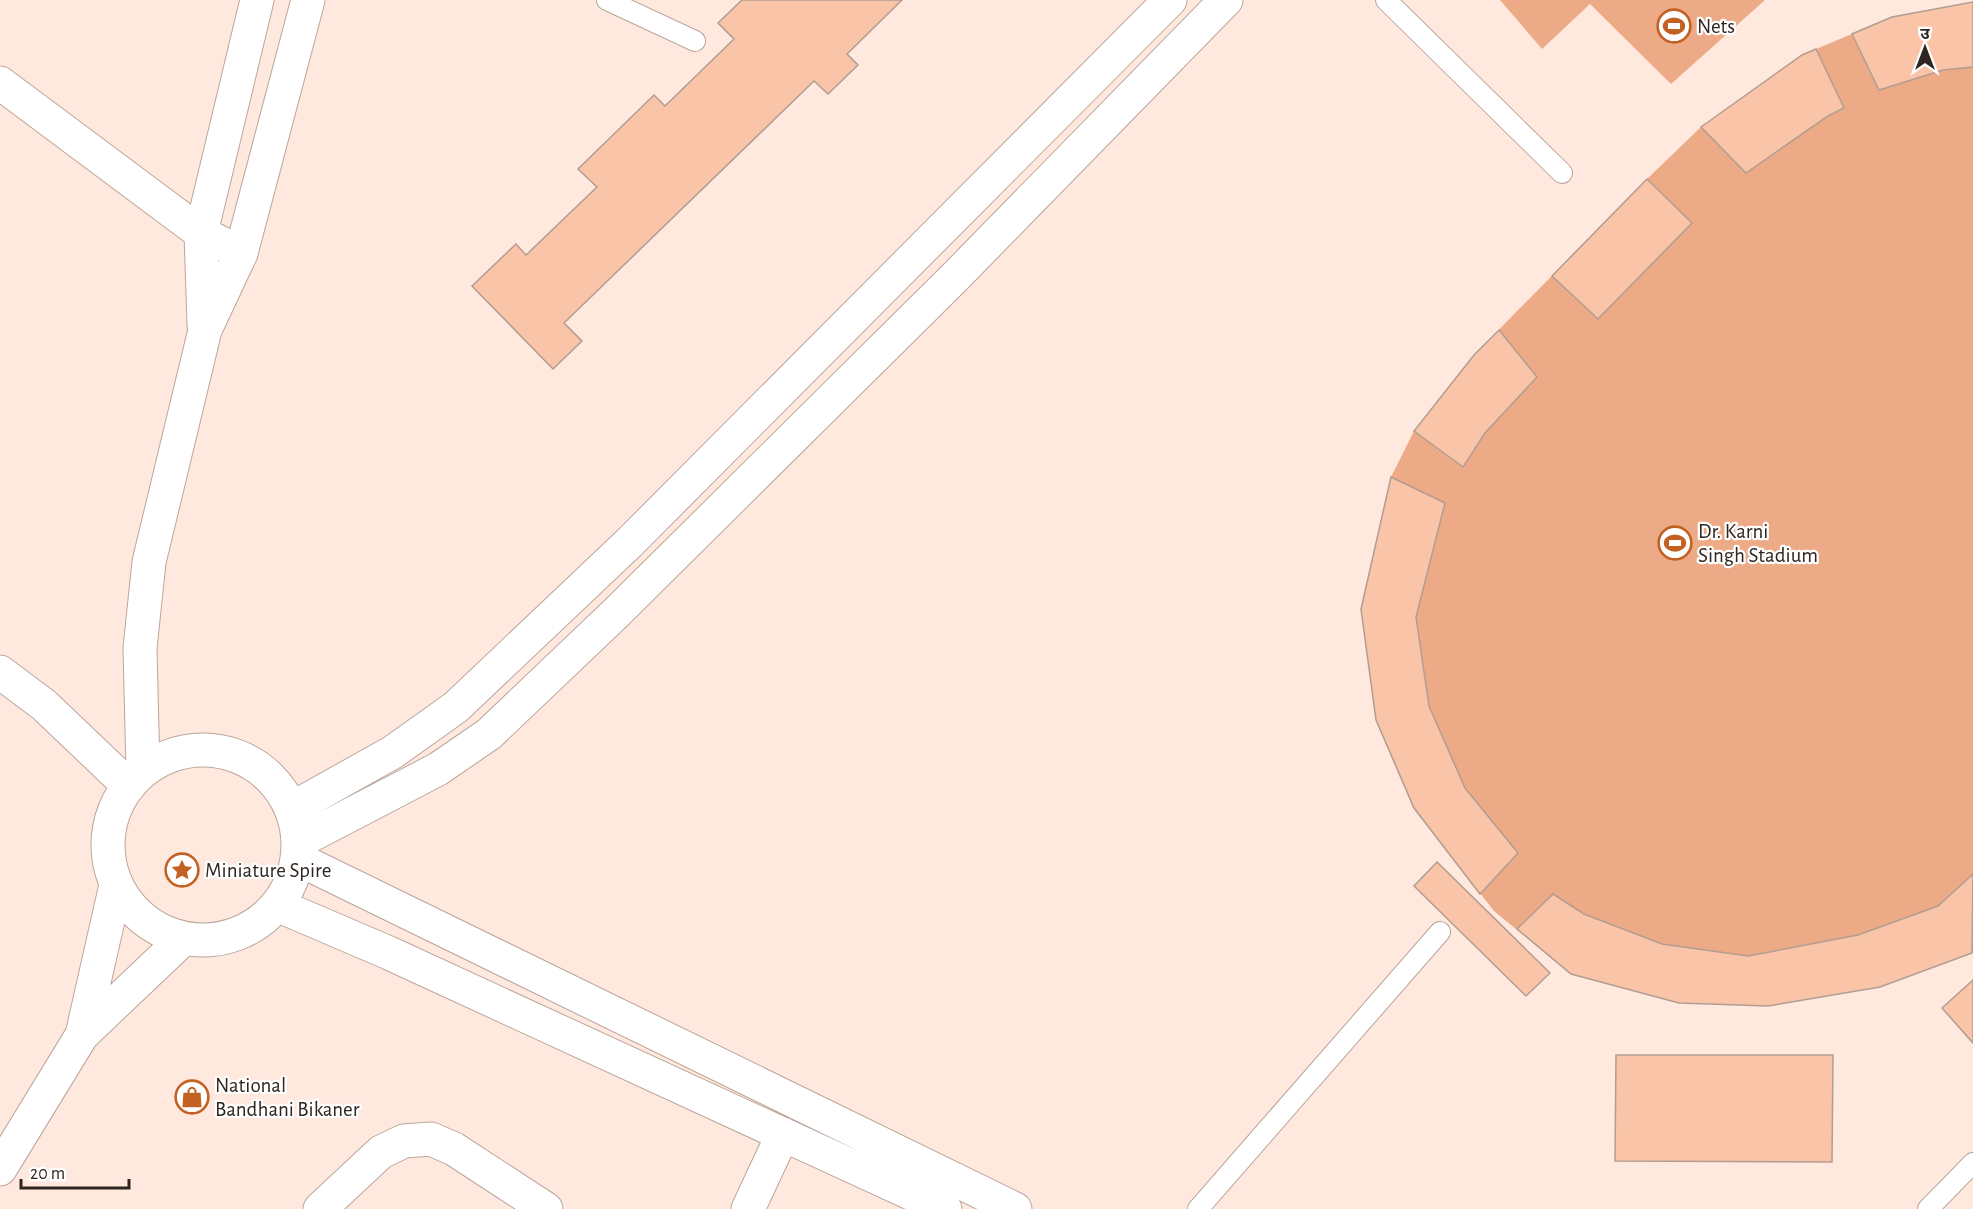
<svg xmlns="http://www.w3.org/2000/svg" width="1973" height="1209" font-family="'Alegreya Sans','Noto Sans Devanagari',sans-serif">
	<rect width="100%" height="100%" fill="#ffe8dd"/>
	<path fill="#ecaa87" d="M1500,0H1765L1671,84L1590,4L1542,49Z
		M1973,2V952L1880,987L1768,1006L1679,1003L1571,974L1494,911L1414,808L1376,720L1361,609L1391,477L1414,431L1474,355L1647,179L1701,127L1802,55L1892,17Z"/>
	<path fill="#fac4a8" stroke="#b29d92" stroke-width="1.5" d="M742,0H902L847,54L858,65L828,94L814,81L564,323L582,341L553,369L472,286L516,244L526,255L597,187L578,169L654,95L665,106L734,39L718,23Z
		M1973,2V67L1943,70L1879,90L1852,34L1892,17Z
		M1816,49L1844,108L1828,116L1746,173L1701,127L1802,55Z
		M1647,179L1692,223L1598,319L1552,276Z
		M1499,330L1537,377L1485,433L1463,467L1414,431L1474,355Z
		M1391,477L1445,503L1416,617L1429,706L1465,788L1518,853L1480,894L1414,808L1376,720L1361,609Z
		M1437,862L1550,973L1526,996L1414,886Z
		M1973,874L1972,953L1880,987L1768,1006L1679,1003L1571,974L1517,929L1553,894L1584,914L1662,944L1748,956L1858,935L1938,906Z
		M1973,980V1043L1942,1008Z
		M1616,1055H1833L1832,1162L1615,1161Z"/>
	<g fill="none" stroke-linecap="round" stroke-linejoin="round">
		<g stroke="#bba69b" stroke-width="22">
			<path id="service" d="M607,0L695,41
				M1386,0L1562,173
				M1198,1209L1440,932
				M1928,1209L1973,1163"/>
		</g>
		<g stroke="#bba69b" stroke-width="35">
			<path id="minor" d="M0,83L201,233L241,253
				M0,672L44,705L129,786
				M298,859L1015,1209
				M277,905L389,953L945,1209
				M320,1209L381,1152L404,1141L431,1139L454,1149L546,1209
				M748,1209L783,1134"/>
		</g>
		<g stroke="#bba69b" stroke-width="35">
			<path id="tertiary" d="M204,325L201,233L257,0
				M108 845a95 95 0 1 1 190 0a95 95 0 1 1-190 0Z
				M143,771L140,648L149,562L205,330L241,253L308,0
				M291,809L393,752L456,707L629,543L1170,0
				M298,842L438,769L489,734L615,614L955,277L1226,0
				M82,1035L116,885
				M0,1169L82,1035L184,938"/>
		</g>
		<use href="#service" stroke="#fff" stroke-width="20"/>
		<use href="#minor" stroke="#fff" stroke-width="33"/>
		<use href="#tertiary" stroke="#fff" stroke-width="33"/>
	</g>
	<defs>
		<g id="stadium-ring" transform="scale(1.725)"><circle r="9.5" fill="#fff" stroke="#c26122" stroke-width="1.5"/><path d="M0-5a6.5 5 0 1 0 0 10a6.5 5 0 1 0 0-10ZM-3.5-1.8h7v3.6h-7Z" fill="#c26122"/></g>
		<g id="sight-ring" transform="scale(1.725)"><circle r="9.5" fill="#fff" stroke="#c26122" stroke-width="1.5"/><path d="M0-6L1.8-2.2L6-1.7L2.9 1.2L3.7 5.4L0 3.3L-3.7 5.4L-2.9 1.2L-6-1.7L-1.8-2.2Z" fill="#c26122"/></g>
		<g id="shop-ring" transform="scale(1.725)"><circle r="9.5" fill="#fff" stroke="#c26122" stroke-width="1.5"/><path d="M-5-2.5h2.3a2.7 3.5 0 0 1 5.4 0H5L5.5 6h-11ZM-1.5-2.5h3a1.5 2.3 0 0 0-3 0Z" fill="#c26122"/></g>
	</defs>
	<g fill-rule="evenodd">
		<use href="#stadium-ring" x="1674" y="26"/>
		<use href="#stadium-ring" x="1675" y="543"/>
		<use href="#sight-ring" x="182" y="870"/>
		<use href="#shop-ring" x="192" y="1097"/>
	</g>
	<g text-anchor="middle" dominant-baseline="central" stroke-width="4.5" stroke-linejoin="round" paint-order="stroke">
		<g font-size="21" fill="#2e2621" stroke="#fff" text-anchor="start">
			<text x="1697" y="26">Nets</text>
			<text x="1698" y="531">Dr. Karni<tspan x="1698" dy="24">Singh Stadium</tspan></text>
			<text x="205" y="870">Miniature Spire</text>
			<text x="215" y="1085">National<tspan x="215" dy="24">Bandhani Bikaner</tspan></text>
		</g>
	</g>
	<g transform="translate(1925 48)" stroke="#ffffff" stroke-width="4.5" paint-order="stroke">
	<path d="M0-4.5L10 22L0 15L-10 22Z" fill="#2e2621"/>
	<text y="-9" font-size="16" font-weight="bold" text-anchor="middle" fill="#2e2621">उ</text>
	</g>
	<path d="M21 1179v9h108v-9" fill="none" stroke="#2e2621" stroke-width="3"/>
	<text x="30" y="1179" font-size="18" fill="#2e2621" stroke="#ffffff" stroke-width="4.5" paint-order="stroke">20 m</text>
</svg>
